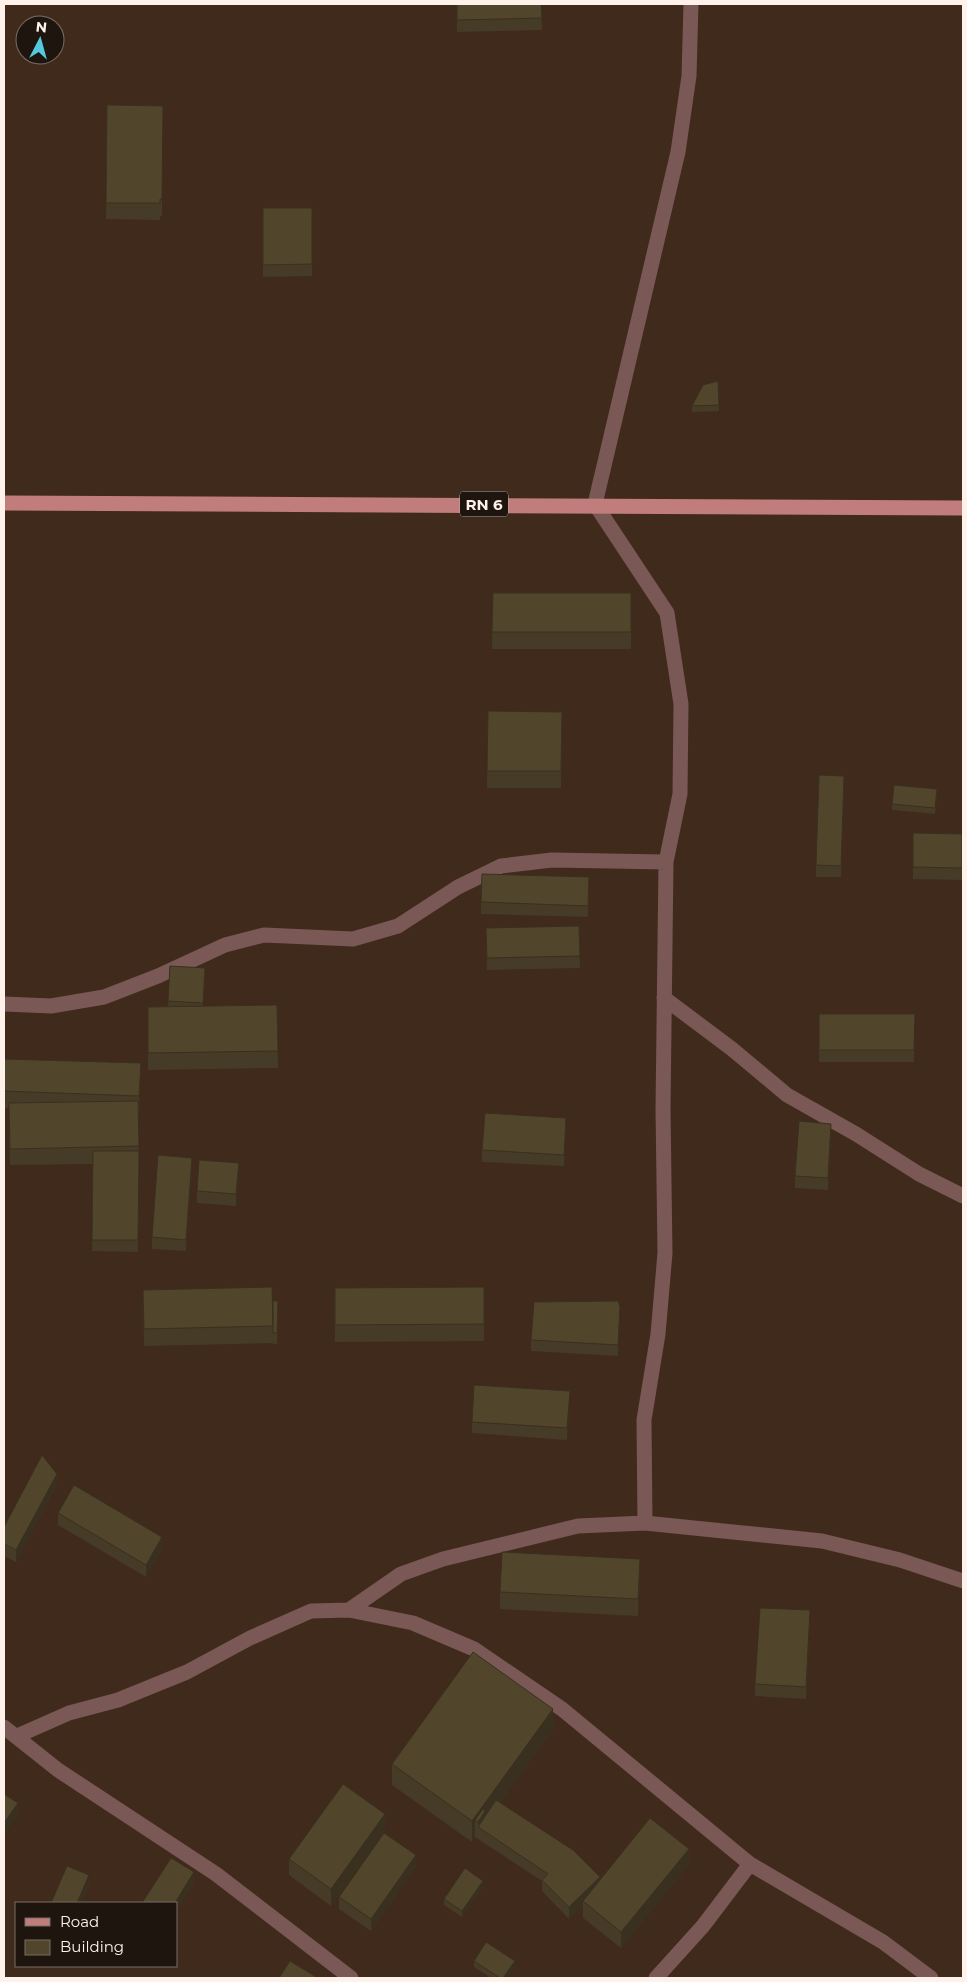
<svg xmlns="http://www.w3.org/2000/svg" width="967" height="1982" font-family="Montserrat,sans-serif">
	<rect width="100%" height="100%" fill="#402a1b"/>
	<g fill="none" stroke-linecap="round" stroke-linejoin="round">
		<path stroke="#795856" stroke-width="15" d="M664,998L732,1049L787,1095L856,1134L919,1174L963,1196
			M4,1004L51,1006L104,997L158,976L225,945L264,935L353,939L398,926L458,887L501,866L552,860L666,862
			M645,1523L644,1420L658,1334L665,1253L663,1109L666,862L680,794L681,704L667,613L595,504L678,152L689,76L691,4
			M349,1610L401,1574L443,1559L578,1526L645,1523L822,1541L900,1560L963,1581
			M4,1727L58,1770L216,1874L351,1978
			M17,1736L69,1713L118,1700L187,1672L250,1638L311,1611L349,1610L413,1623L474,1649L562,1709L750,1864L883,1942L931,1978
			M656,1978L703,1926L750,1864"/>
		<path stroke="#c07d7b" stroke-width="15" d="M4,503L963,508"/>
	</g>
	<path fill="#463b26" d="M457,4H541L542,30L457,32Z
		M107,105L163,106L162,216H160V220L106,219Z
		M263,208H312V276L263,277Z
		M719,405V411L692,412V406Z
		M493,593H631V649H492Z
		M488,711L562,712L561,788H487Z
		M844,787L841,877H816V865Z
		M937,795L935,814L892,810V804Z
		M913,833L962,834V880L913,879Z
		M589,889L588,917L481,914V902Z
		M579,926L580,968L487,970L486,940Z
		M170,966L205,980L203,1006L277,1005L278,1068L148,1070V1007L168,1006Z
		M819,1014H915L914,1062H819Z
		M4,1059L141,1080L139,1113H138L139,1163L138,1252L92,1251L93,1164L10,1165L9,1108H4Z
		M566,1130L564,1166L482,1162V1150Z
		M831,1135L828,1190L795,1188V1176Z
		M192,1170L186,1251L152,1249V1237Z
		M239,1175L236,1206L197,1203V1191Z
		M484,1287V1341L335,1342V1288Z
		M143,1290L278,1301L277,1344H273V1343L144,1346Z
		M620,1318L618,1356L531,1351V1340Z
		M570,1403L567,1440L472,1433V1422Z
		M57,1485L16,1562L4,1556V1527Z
		M58,1513L162,1549L146,1577L58,1525Z
		M640,1576L638,1616L500,1609V1592Z
		M810,1622L806,1699L755,1696V1684Z
		M553,1730L500,1803L600,1879L689,1865L621,1948L583,1918V1905L569,1919L542,1891V1881L475,1837L472,1842L392,1785V1764Z
		M385,1830L331,1906L289,1875V1859Z
		M416,1867L371,1931L339,1909V1897Z
		M483,1887L462,1917L444,1905V1899Z
		M474,1961L515,1967L507,1978H491L474,1967Z"/>
	<path fill="#39301f" d="M205,968V980L203,1015V1003Z
		M141,1063V1080L139,1113V1096Z
		M566,1118V1130L564,1166V1155Z
		M831,1124V1135L828,1190V1178Z
		M192,1158V1170L186,1251V1240Z
		M239,1163V1175L236,1206V1194Z
		M620,1307V1318L618,1356V1345Z
		M570,1391V1403L567,1440V1428Z
		M57,1474V1485L16,1562V1550Z
		M162,1537V1549L146,1577V1565Z
		M640,1559V1576L638,1616V1599Z
		M810,1610V1622L806,1699V1687Z
		M553,1709V1730L485,1824L478,1827V1839V1822L475,1820V1837L472,1842V1821Z
		M18,1803V1815L4,1835V1823Z
		M385,1814V1830L331,1906V1889Z
		M689,1849V1865L621,1948V1932Z
		M416,1855V1867L371,1931V1919Z
		M194,1872V1884L176,1913V1903H175Z
		M89,1875V1887L82,1903H77Z
		M600,1877V1889L583,1901V1905L569,1919V1907Z
		M483,1881V1887L462,1917V1911Z
		M515,1961V1967L507,1978H503Z"/>
	<path fill="#51452c" stroke="#39301f" d="M457,4H541L542,18L457,20Z
		M107,105L163,106L162,199H160V203H106Z
		M263,208H312V264L263,265Z
		M718,381L719,405L692,406L703,385Z
		M493,593H631V632H492Z
		M488,711L562,712L561,771H487Z
		M819,775L844,776L841,866L816,865Z
		M894,785L937,789L935,808L892,804Z
		M913,833L962,834V868L913,867Z
		M482,874L589,877L588,906L481,902Z
		M579,926L580,956L487,958L486,928Z
		M170,966L205,968L203,1003L168,1001Z
		M277,1005L278,1051L148,1053V1007Z
		M819,1014H915L914,1050H819Z
		M4,1059L141,1063L139,1096L4,1091Z
		M138,1101L139,1146L10,1149L9,1103Z
		M485,1113L566,1118L564,1155L482,1150Z
		M799,1121L831,1124L828,1178L795,1176Z
		M93,1151H139L138,1240H92Z
		M158,1155L192,1158L186,1240L152,1237Z
		M199,1160L239,1163L236,1194L197,1191Z
		M272,1287L273,1326L144,1329L143,1290Z
		M484,1287V1324L335,1325V1288Z
		M273,1301H278L277,1333H273Z
		M618,1301L620,1307L618,1345L531,1340L534,1302Z
		M474,1385L570,1391L567,1428L472,1422Z
		M42,1455L57,1474L16,1550L4,1544V1527Z
		M74,1485L162,1537L146,1565L58,1513Z
		M502,1552L640,1559L638,1599L500,1592Z
		M760,1608L810,1610L806,1687L755,1684Z
		M473,1652L553,1709L472,1821L392,1764Z
		M343,1784L385,1814L331,1889L289,1859Z
		M4,1794L18,1803L4,1823Z
		M496,1800L573,1850L600,1877L569,1907L542,1880L548,1874L478,1827Z
		M483,1809L485,1811L478,1822L475,1820Z
		M650,1818L689,1849L621,1932L583,1901Z
		M384,1833L416,1855L371,1919L339,1897Z
		M171,1858L194,1872L175,1903H142Z
		M67,1866L89,1875L77,1903H51Z
		M465,1868L483,1881L462,1911L444,1899Z
		M486,1942L515,1961L503,1978H500L474,1961Z
		M290,1961L318,1978H279Z"/>
	<g text-anchor="middle" dominant-baseline="central" stroke-width="5" stroke-linejoin="round" paint-order="stroke">
		<rect fill="#1f150f" stroke="#bbb0a8" stroke-width="1" x="460" y="491.5" width="48" height="25" rx="4"/>
		<g font-size="15" font-weight="bold" fill="#fef2ea">
			<text x="484" y="504">RN 6</text>
		</g>
	</g>
	<rect width="967" height="1982" fill="none" stroke="#fef2ea" stroke-width="10"/>
	<rect x="15" y="1902" width="162" height="65" fill="#1f150f" stroke="#786d67"/>
	<rect x="25" y="1918" width="25" height="8" fill="#c07d7b" stroke="#786d67"/>
	<text x="60" y="1927" font-size="15" fill="#fef2ea">Road</text>
	<rect x="25" y="1940" width="25" height="15" fill="#51452c" stroke="#786d67"/>
	<text x="60" y="1952" font-size="15" fill="#fef2ea">Building</text>
	<g transform="translate(40 40) rotate(6)"><circle r="24" fill="#1f150f" stroke="#786d67"/>
	<path d="M0-4L9 19L0 12L-9 19Z" fill="#55cadf"/>
	<text y="-8" font-size="14" font-weight="bold" text-anchor="middle" fill="#fef2ea">N</text>
	</g>
</svg>
